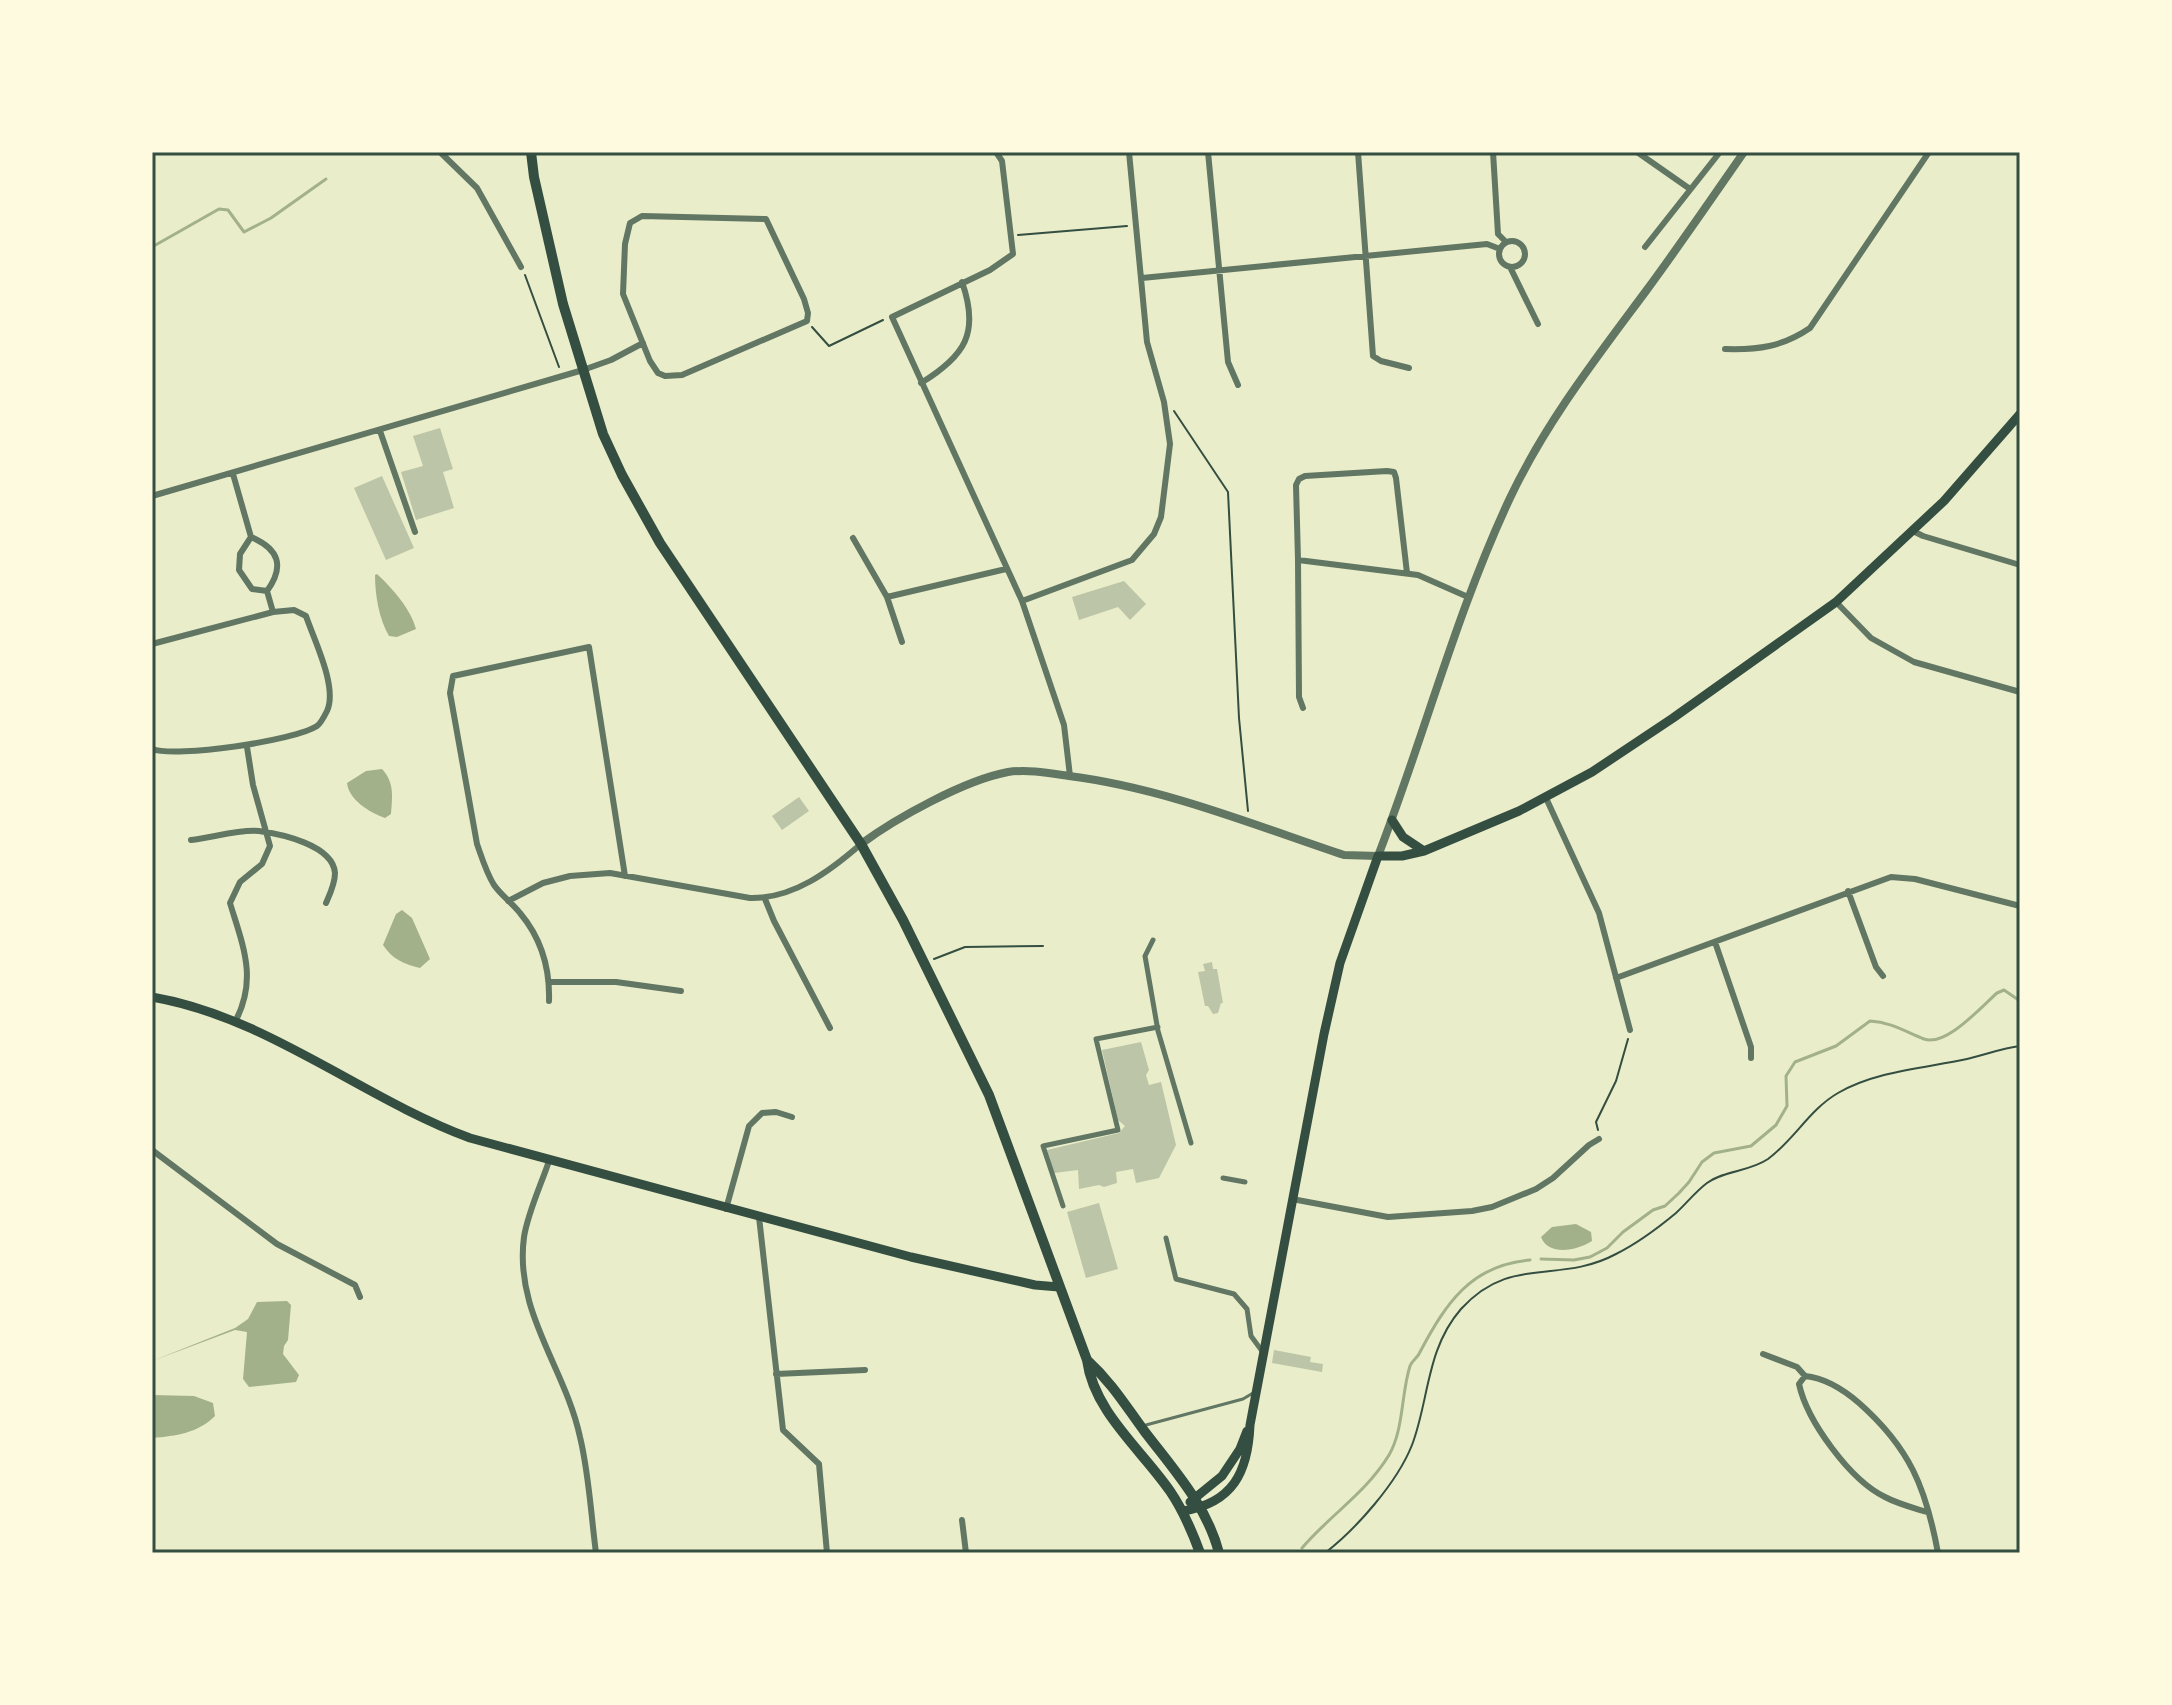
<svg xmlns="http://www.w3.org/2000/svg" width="2172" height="1705" font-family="Barlow,sans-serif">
	<rect width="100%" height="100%" fill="#e9edc9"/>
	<path fill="#a3b18a" d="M377,574C392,588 411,609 416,629L397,637L389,636C379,619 375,595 375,575Z
		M382,769C395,783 392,797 391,814L385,818C369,812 349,800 347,783L366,771Z
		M402,910L412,918L430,959L420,968C404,964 392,959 383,945L396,914Z
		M1576,1224L1591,1232L1592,1241C1577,1251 1548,1256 1541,1237L1552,1227Z
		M287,1301L291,1305L288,1340L284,1346L283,1354L299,1375L296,1382L249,1387L243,1379L247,1332L235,1330L152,1361L235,1328L248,1319L257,1302Z
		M152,1395L194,1396L213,1403L215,1416C198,1433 176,1436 152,1438Z"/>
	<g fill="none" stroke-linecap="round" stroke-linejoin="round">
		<path stroke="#a3b18a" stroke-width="3" d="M152,247L219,209L228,210L244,232L271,218L326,179
			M1541,1259L1574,1260L1590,1257L1607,1248L1623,1232L1653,1210L1665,1206L1679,1193L1689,1182L1702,1162L1714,1153L1751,1146L1776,1125L1787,1106L1786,1076L1795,1062L1836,1046L1870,1021C1891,1022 1906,1032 1924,1039C1946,1047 1981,1007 1997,993L2004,990L2020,1001
			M1302,1548C1330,1515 1366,1493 1389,1455C1404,1429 1401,1394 1410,1366C1412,1360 1418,1358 1420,1352C1446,1303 1471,1265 1530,1260"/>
	</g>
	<path fill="#bcc5a7" d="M440,428L453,469L443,472L454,508L416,520L401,472L423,466L413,436Z
		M382,476L414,548L386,560L354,488Z
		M1124,581L1146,604L1130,620L1118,607L1079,620L1072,597Z
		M799,797L809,811L782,830L772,816Z
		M1212,962L1213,969H1217L1223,1003H1221L1218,1013L1213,1014L1208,1006H1205L1198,972L1205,971L1203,964Z
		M1141,1042L1149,1070L1146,1075L1149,1085L1161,1082L1176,1145L1159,1178L1136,1183L1133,1169L1116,1172L1117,1183L1104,1187L1099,1185L1079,1189L1078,1170L1054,1173L1047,1150L1119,1133L1125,1126L1118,1120L1102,1050Z
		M1099,1203L1118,1269L1086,1278L1067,1212Z
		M1274,1350L1311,1357L1310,1362L1323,1364L1322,1372L1272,1363Z"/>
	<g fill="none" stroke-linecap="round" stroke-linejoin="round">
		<path stroke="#344e41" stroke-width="2" d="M1018,235L1127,226
			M525,275L559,367
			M812,327L829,346L883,320
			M1174,411L1228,492L1239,718L1248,811
			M934,959L965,947L1043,946
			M1598,1130L1596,1122L1616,1081L1628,1039
			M1325,1553C1356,1529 1397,1483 1412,1445C1429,1401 1426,1349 1461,1309C1511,1254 1558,1285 1616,1254C1638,1243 1658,1228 1676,1213C1687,1203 1695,1192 1707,1183C1725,1170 1749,1172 1768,1159C1794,1140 1810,1109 1838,1093C1876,1071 1925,1068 1967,1059C1985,1055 2002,1048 2020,1046"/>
		<path stroke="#617663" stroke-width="3" d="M1146,1425L1243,1399L1253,1393"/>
		<path stroke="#617663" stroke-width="5" d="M1153,940L1145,956L1158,1031L1191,1143
			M1223,1178L1245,1182
			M1063,1206L1043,1146L1118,1130L1096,1039L1158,1027
			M1166,1238L1176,1279L1234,1294L1247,1309L1251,1336L1262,1351"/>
		<path stroke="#617663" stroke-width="6" d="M440,152L477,188L521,267
			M996,152L1002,161L1013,254L990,270L892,317L1022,601L1064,725L1070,776
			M1208,152L1228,362L1238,385
			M1358,152L1373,356L1381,361L1409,368
			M1493,152L1498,234L1506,242
			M1637,152L1690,189
			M642,216L766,219L804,299L808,313L807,321L682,375L665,376L658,373L650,361L623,294L625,244L630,223Z
			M1499 254a13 13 0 1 1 26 0a13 13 0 1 1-26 0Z
			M1645,247L1720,152
			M1510,267L1538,324
			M1142,278L1487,244L1500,249
			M1725,349C1758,350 1782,347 1810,328L1929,152
			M921,383C965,356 980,333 962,282
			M380,431L415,532
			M233,474L251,537
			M152,496L583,370L611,360L643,343
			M1913,531L1923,536L2020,565
			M251,537C279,549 285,566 267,591L252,589L239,570L240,554Z
			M853,538L887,597L902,642
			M1298,560L1296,485L1299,479L1305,476L1387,471L1394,472L1396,478L1407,573
			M267,591L273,612
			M887,597L1006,569
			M1022,601L1132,560L1154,534L1161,517L1170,444L1164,402L1147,342L1129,152
			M1836,602L1871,638L1914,662L2020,692
			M152,644L273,612L294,610L306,616C314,640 338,687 327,711C325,715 320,724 317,726C294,741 176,758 152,749
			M1303,708L1299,697L1298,560L1418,575L1468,597
			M1546,798L1599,913L1630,1030
			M191,840C212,838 238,829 259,831C281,834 333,845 335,873C335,884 330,894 326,903
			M1848,891L1876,967L1883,976
			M765,899L774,921L830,1028
			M508,901L543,883L570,876L610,873L750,898C793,899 830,871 861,844
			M1715,942L1751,1047V1058
			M1616,978L1891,877L1915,879L2020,906
			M549,982H616L681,991
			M549,1001C550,969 541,938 520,913C512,903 501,895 494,885C486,872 482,858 477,844L450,693L453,676L589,647L625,876
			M235,1022C258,979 243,946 230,903L240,882L262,864L270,846L253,785L247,747
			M152,1150L277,1244L355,1285L360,1297
			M549,1161C541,1185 528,1212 524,1237C514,1312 565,1367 580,1437C589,1474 591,1515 596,1553
			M1292,1199L1388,1217L1472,1211L1492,1207L1536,1189L1553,1178L1589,1145L1599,1139
			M726,1209L749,1126L762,1113L776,1112L792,1117
			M759,1217L783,1430L819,1464L827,1553
			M1763,1354L1797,1367L1805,1376
			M776,1374L865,1370
			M1927,1512C1914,1508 1898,1504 1885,1497C1850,1480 1807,1421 1799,1384L1805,1376C1825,1378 1844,1390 1859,1403C1910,1448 1926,1488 1938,1553
			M962,1520L966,1553"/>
		<path stroke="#617663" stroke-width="8" d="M861,844C896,818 965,780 1008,772C1028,769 1049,773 1069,776C1164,788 1254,825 1344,855L1378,856C1424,737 1456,613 1510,498C1546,422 1597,357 1646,291C1680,245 1712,198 1744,152"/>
		<path stroke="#344e41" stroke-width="9" d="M1392,820L1403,837L1424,851
			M152,997C268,1017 362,1098 470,1138L911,1257L1035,1285L1059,1287
			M1190,1502L1222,1476L1240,1449L1247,1431
			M1183,1511C1233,1503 1248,1472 1250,1425L1324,1034L1340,963L1378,856H1402L1424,851L1519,811L1592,772L1673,718L1836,602L1944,501L2020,414"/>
		<path stroke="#344e41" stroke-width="10" d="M531,152L534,177L563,304L603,434L622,475L660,543L861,844L903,920L989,1095L1087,1360C1094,1412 1141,1449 1170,1491C1183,1510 1192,1531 1200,1553
			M1087,1360C1113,1384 1125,1405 1145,1432C1174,1470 1207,1506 1219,1553"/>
	</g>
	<rect width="2172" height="1705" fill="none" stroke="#fefae0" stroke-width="308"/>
	<rect x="154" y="154" width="1864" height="1397" fill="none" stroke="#344e41" stroke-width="3"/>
</svg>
